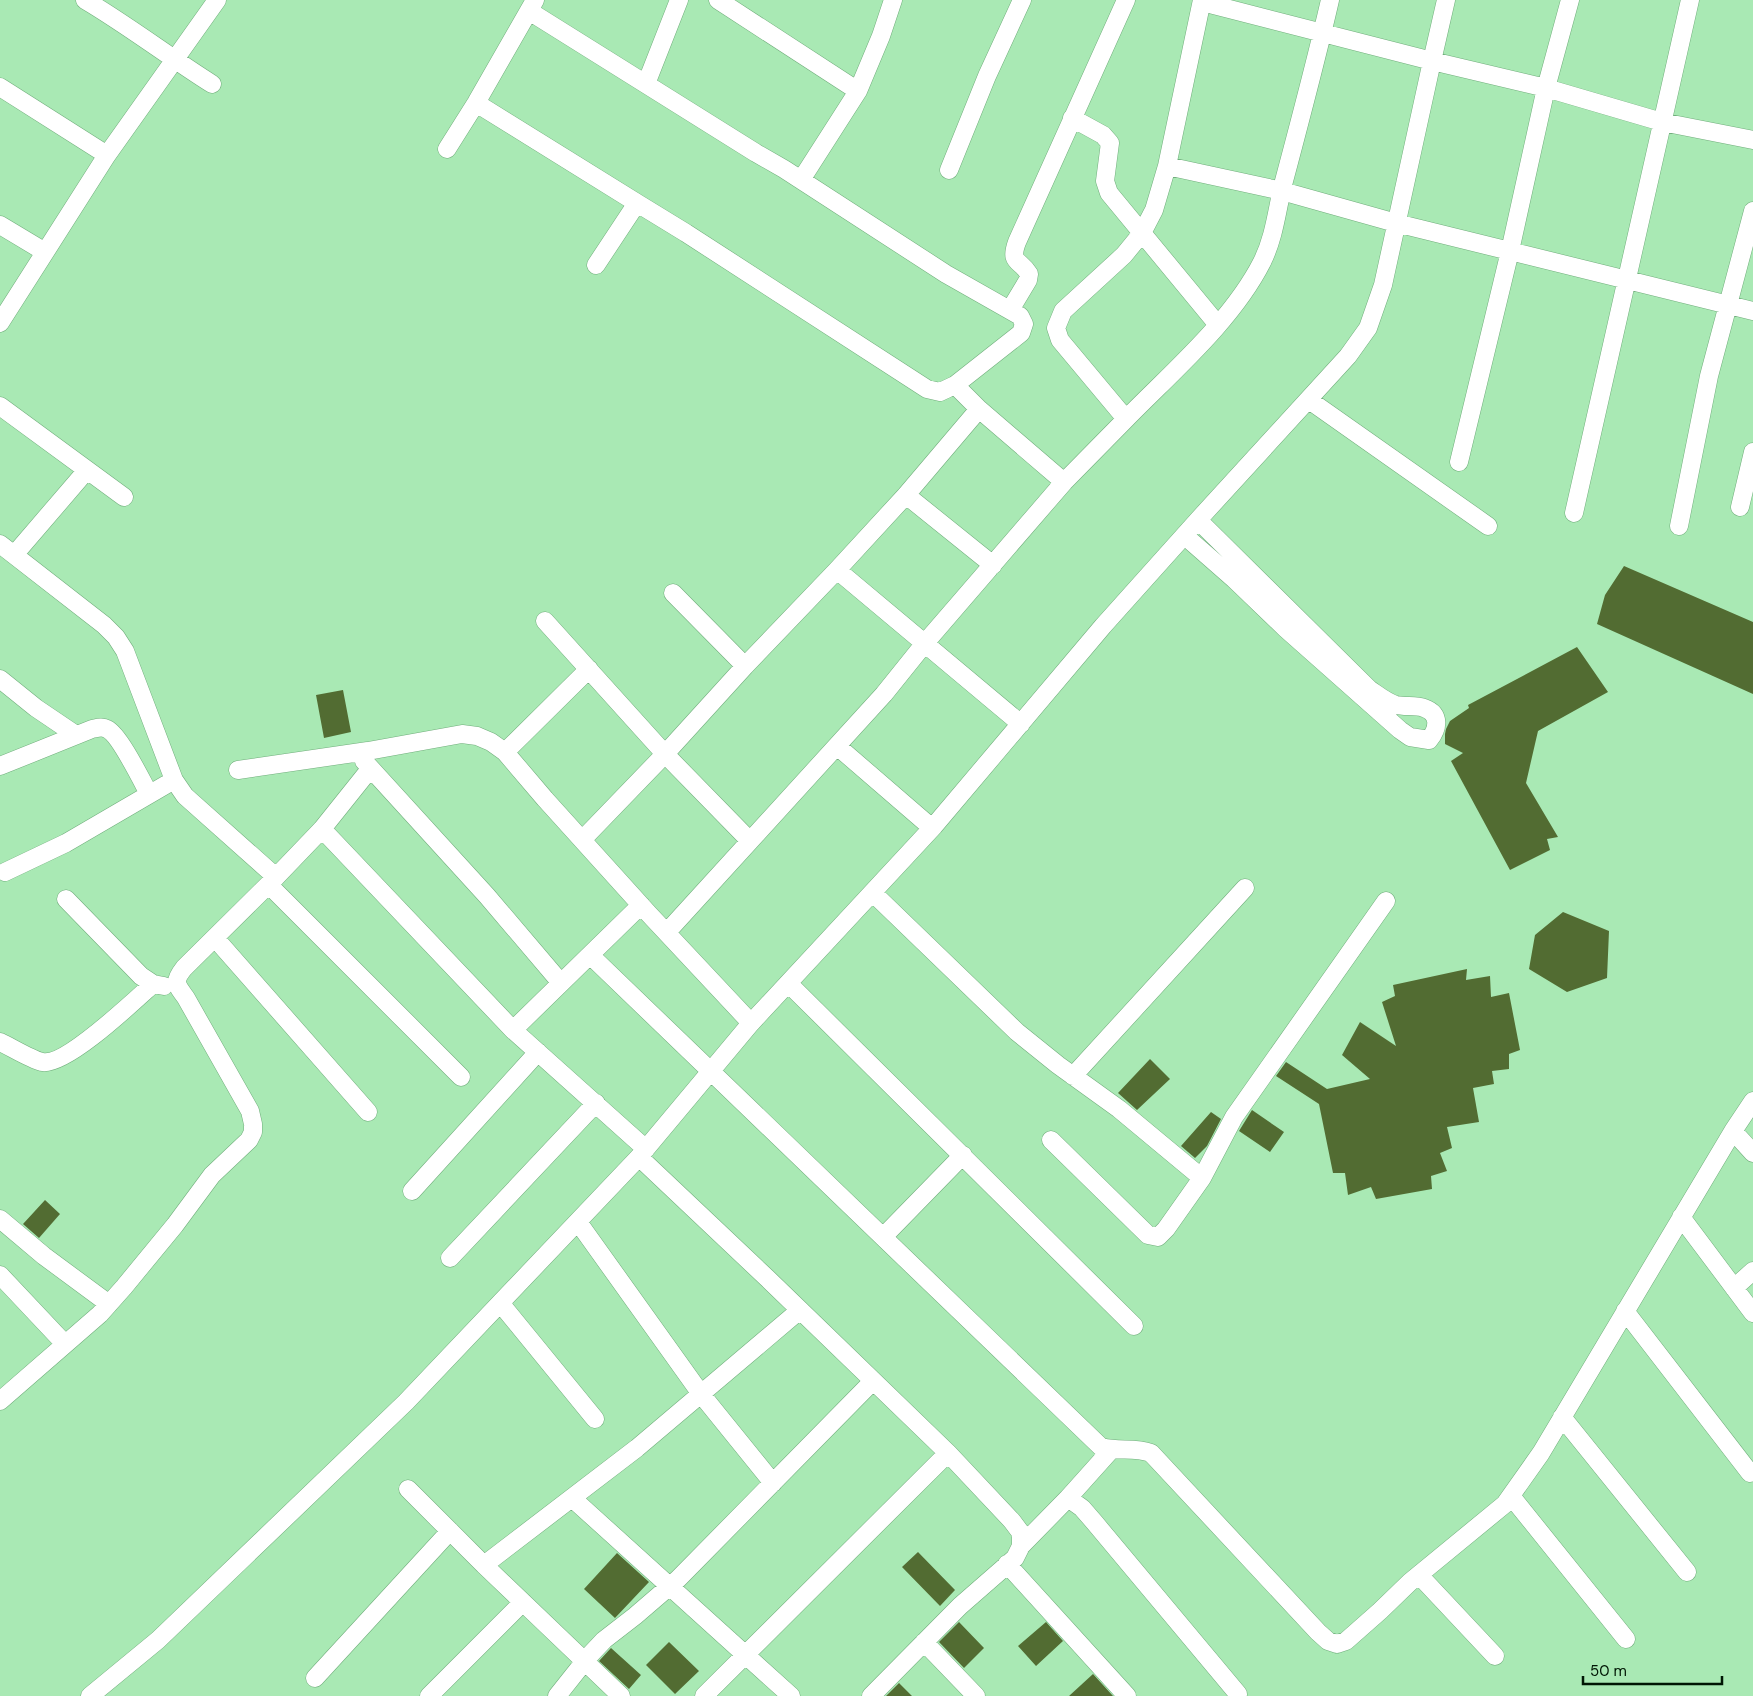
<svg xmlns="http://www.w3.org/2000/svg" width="1753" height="1696" font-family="'DM Sans',sans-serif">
	<rect width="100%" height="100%" fill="#a9e9b4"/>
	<path fill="#526c32" d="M1624,566L1753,622V694L1597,624L1605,595Z
		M1577,647L1608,692L1538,731L1526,783L1558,837L1547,839L1550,850L1510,870L1451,761L1463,753L1445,744V734L1446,729L1450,721L1469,708L1468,705Z
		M343,690L351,732L324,738L316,695Z
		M1563,912L1609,931L1607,978L1567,992L1529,969L1535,935Z
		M1467,969L1466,980L1490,976L1491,997L1509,993L1520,1050L1509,1054V1069L1492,1071L1494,1084L1473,1088L1479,1122L1447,1127L1452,1148L1440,1153L1447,1171L1431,1176L1432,1189L1376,1199L1371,1187L1348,1195L1345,1173H1333L1319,1104L1276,1076L1286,1062L1327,1089L1370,1079L1342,1055L1360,1022L1396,1046L1382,1002L1395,996L1393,985Z
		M1150,1059L1170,1079L1137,1110L1118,1093Z
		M1252,1110L1284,1132L1270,1152L1239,1131Z
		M1211,1112L1221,1119L1207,1146L1195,1158L1181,1146Z
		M45,1200L60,1214L39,1238L23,1224Z
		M918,1552L955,1590L940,1606L902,1567Z
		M617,1553L649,1582L615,1618L584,1589Z
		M959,1622L984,1648L964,1668L939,1642Z
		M1046,1622L1063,1641L1036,1666L1018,1646Z
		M669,1642L699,1671L675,1694L646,1665Z
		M611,1648L641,1675L629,1689L599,1661Z
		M1093,1674L1113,1696H1069Z
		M899,1683L912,1696H886Z"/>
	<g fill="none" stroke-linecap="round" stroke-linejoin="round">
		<g stroke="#71ae7c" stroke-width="19">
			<path id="minor" d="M85,0C129,26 169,57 212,84
				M718,0L858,91
				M1330,0C1316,61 1300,121 1284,181C1277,208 1275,236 1262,262C1232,321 1172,372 1126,419L1060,340L1056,328L1063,311L1124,255L1142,233L1154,210L1167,166L1282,191L1396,223L1753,311
				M1446,0L1432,61L1546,88L1662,122L1753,140
				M529,11L756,153L784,169L946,274L1020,316L1024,324L1021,333L955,385L940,392L927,389L686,233L637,203L596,265
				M646,84L679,0
				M0,87L107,155
				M476,103L637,203
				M1072,118L1103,135L1110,143L1105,181L1109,193L1218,325
				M447,149L476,103L535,0
				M1167,166L1202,0
				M949,170L987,76L1022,0
				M801,180L858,91L881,36L893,0
				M0,225L45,252
				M1010,310L1028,280L1029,274C1020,259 1009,264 1017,242L1126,0
				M0,323L107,155L217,0
				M955,385L979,409L1064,482
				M1309,400L1488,526
				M0,406L124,497
				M1459,462L1510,251L1546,88L1570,0
				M906,495L993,565
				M1740,507L1753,452
				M1574,513L1690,0
				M1679,526L1709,376L1753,211
				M1185,536L1234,579L1286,629L1400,730L1410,737L1429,740C1438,729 1441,714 1424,708C1416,705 1405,707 1396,705C1386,702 1378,695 1369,689L1198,520
				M0,544L104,625L116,637L125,651L174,780L185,796L276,877
				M14,555L87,470
				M837,570L1021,724
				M673,593L745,666
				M545,621L665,754L750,841
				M0,679L36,708L76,735
				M837,746L932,828
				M505,752L589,669
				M364,761L487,896L561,983
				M0,766L92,729C97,728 102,726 107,729C119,734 142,781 149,794
				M238,770L368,751L462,734L477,736L491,742L505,752L545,799L648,913L751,1023
				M322,829L513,1030L646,1149
				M582,840L665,754L745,666L837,570L906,495L979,409
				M5,872L66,843L174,780
				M269,885L461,1077
				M873,893L1017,1032L1058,1065L1119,1109L1202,1178L1234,1117L1386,901
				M66,899L141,976L153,984L164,986
				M667,932L884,694L925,643L1064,482L1126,419
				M215,938L368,1112
				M590,955L1101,1447C1119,1452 1133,1447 1151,1453L1318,1632L1328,1641L1337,1644L1346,1641L1380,1611L1410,1582L1505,1504L1541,1453L1733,1131
				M788,983L1134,1326
				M513,1030L641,905
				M0,1042C11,1047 30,1059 42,1062C65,1067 134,1001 153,984
				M1073,1076L1245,888
				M1753,1101L1733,1131L1753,1153
				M1051,1140L1148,1235L1158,1237L1166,1229L1202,1178
				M639,1157L767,1278L948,1453L1012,1521L1021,1533V1546L1015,1558L960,1606L871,1696
				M412,1191L538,1052
				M1681,1217L1753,1313
				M0,1219L44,1256L109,1304
				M578,1222L701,1394L773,1483
				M883,1237L963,1155
				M450,1258L596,1103
				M0,1275L65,1344
				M1734,1288L1753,1271
				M501,1304L595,1419
				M1625,1311L1750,1473
				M0,1401L100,1314L124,1287L175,1225L212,1175L249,1140L253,1132V1124L250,1111L186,998C176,984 173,982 184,968L276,877L322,829L370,769
				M1562,1417L1687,1572
				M408,1489L484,1565L621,1696
				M1511,1496L1626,1639
				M572,1498L791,1696
				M1068,1498L1111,1450
				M1021,1546L1068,1498L1082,1508L1095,1523L1238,1694
				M1007,1564L1127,1696
				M484,1565L637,1448L800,1310
				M1419,1575L1495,1656
				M924,1642L976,1696
				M315,1678L450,1531
				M90,1696L158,1640L406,1402L639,1157L751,1023L934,826L1103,626L1198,520L1348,356L1368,328L1383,285L1432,61L1202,2
				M429,1696L523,1602
				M557,1696L588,1657L604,1640L635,1616L678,1579L873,1381
				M704,1696L948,1453"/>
		</g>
		<use href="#minor" stroke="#fff" stroke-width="18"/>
	</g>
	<path d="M1583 1676v8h139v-8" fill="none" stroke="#001604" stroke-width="2.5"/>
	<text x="1590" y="1676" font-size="15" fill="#001604" stroke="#a9e9b4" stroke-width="4" paint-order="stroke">50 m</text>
</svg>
